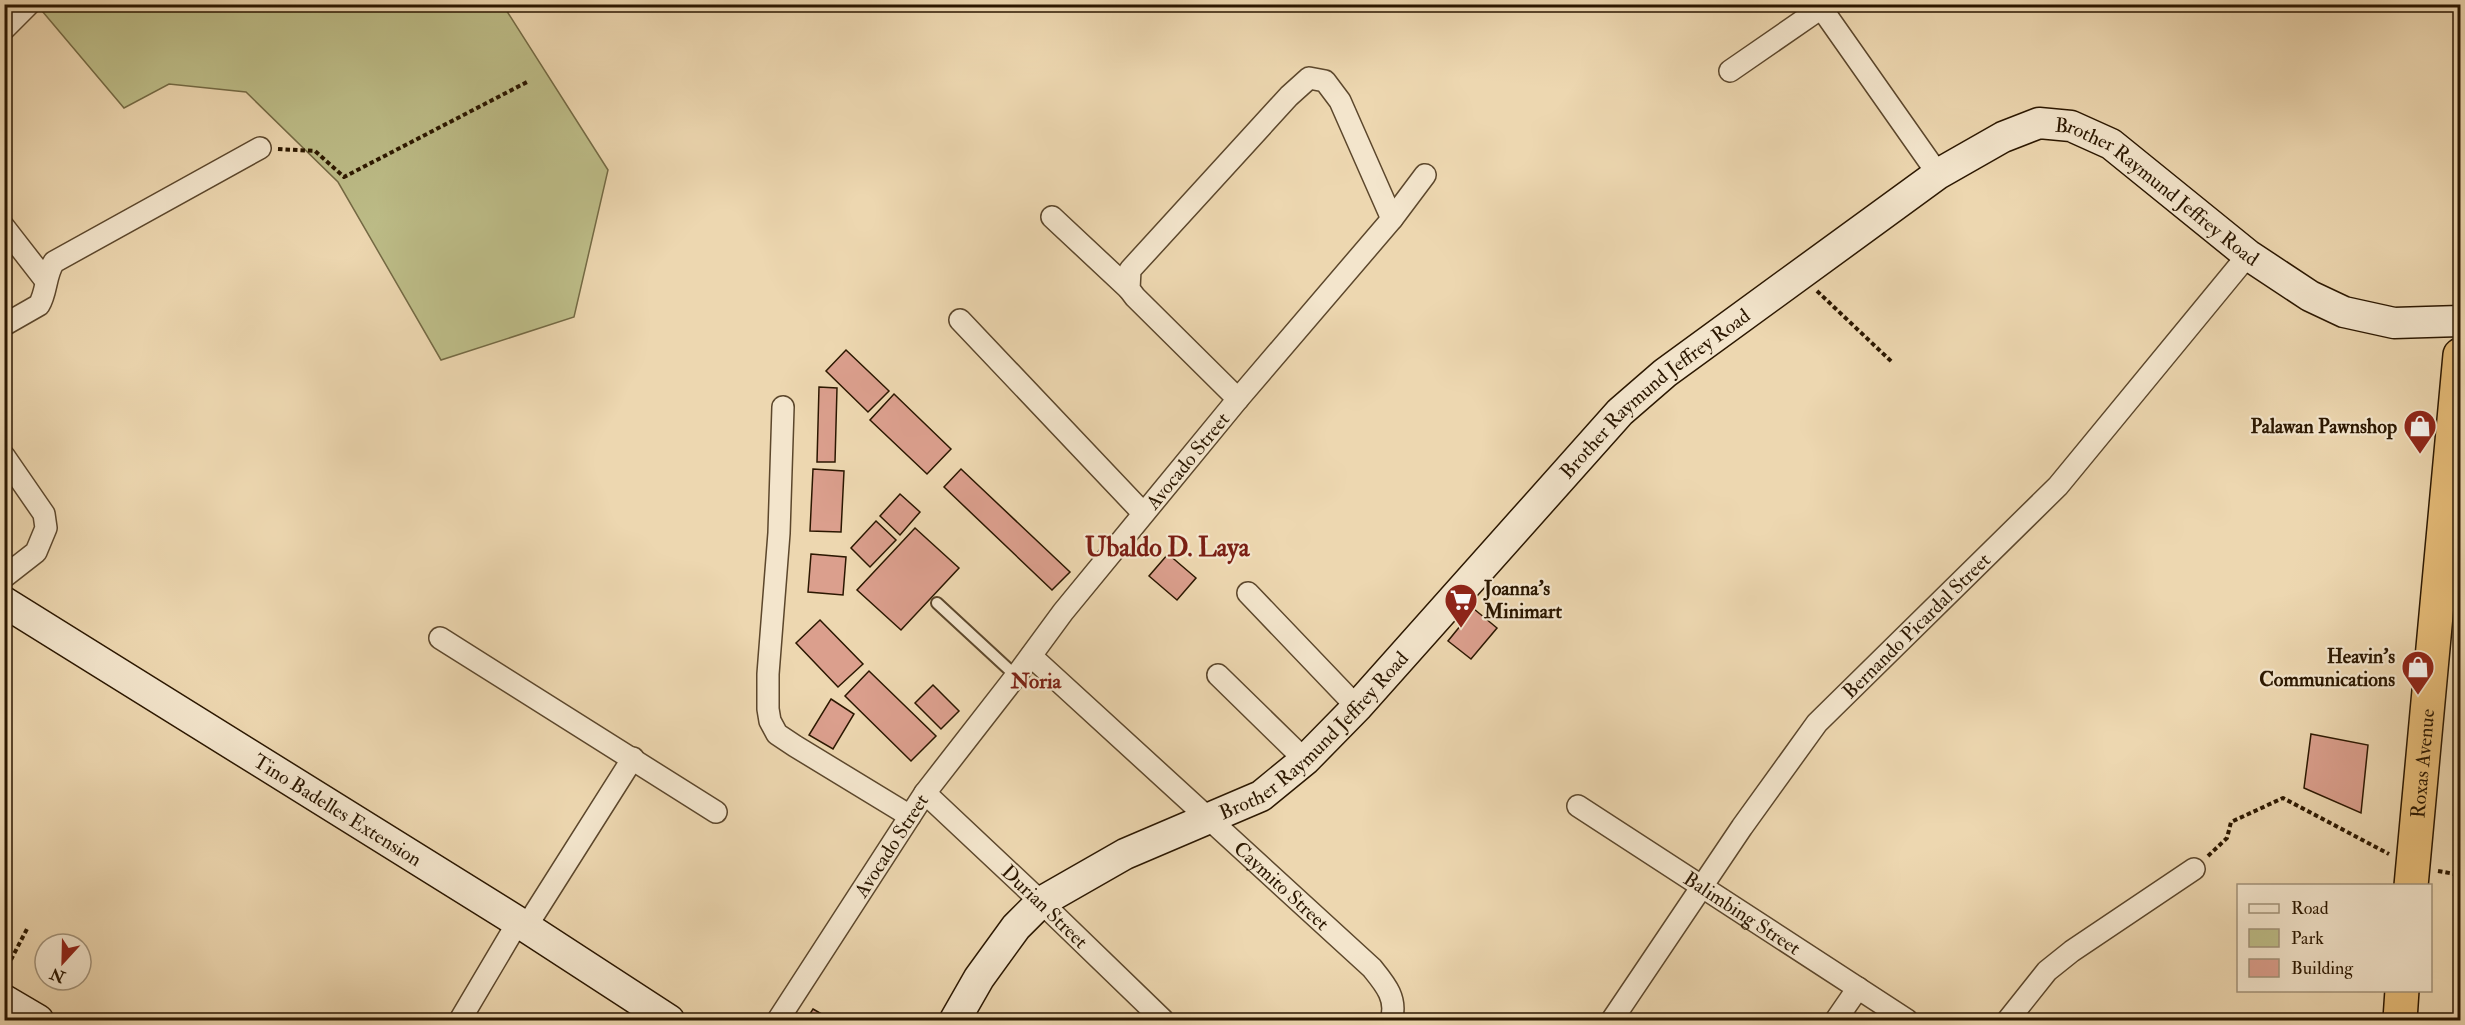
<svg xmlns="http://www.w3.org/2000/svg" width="2465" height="1025" font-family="'IM FELL Double Pica',serif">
	<rect width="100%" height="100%" fill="#edd7b0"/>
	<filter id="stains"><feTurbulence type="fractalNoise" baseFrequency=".00333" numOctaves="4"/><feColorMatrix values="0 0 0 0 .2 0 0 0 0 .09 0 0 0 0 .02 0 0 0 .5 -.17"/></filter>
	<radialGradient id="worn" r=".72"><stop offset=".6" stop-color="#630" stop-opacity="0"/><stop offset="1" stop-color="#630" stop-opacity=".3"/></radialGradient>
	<path fill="#bdbd88" stroke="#746a44" stroke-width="1.5" d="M37,5H503L608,170L574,317L441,360L338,182L246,92L169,84L124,108Z"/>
	<path fill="#db9f8d" stroke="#2b1700" stroke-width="1.5" d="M846,350L889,391L868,412L826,371Z
		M819,387L837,388L835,462H817Z
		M894,394L951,449L927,474L870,420Z
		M813,469L844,471L841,532L810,531Z
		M961,469L1070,572L1052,590L944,487Z
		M900,494L920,512L900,535L880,516Z
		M876,521L896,540L870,567L851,548Z
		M915,528L959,568L901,630L857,590Z
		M811,554L846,557L843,595L808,592Z
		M1168,554L1196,578L1177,600L1149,576Z
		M1474,609L1497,628L1471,659L1448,641Z
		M820,620L863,664L838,687L796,643Z
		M2460,644V698L2455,697Z
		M869,671L936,736L911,761L845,696Z
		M933,685L959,711L941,729L915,703Z
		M831,699L854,714L833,749L809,735Z
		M2311,734L2368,745L2361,813L2304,788Z
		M813,1009L832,1020H806Z"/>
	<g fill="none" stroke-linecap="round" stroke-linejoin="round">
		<g stroke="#5c472c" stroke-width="14">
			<path id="lane" d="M937,603L1016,676"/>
		</g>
		<g stroke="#5c472c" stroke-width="24">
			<g id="street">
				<path d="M1822,9L1938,174"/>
				<path d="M4,29L29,4"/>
				<path d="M1730,71L1827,4"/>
				<path d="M1052,217L1129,289"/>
				<path d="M4,227L46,281"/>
				<path d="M960,320L1143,513"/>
				<path d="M4,325L39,305C47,292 45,275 54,262L260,148"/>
				<path d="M1238,399L1135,297L1129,289L1130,270L1289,96L1309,78L1325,81L1340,101L1392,219"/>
				<path d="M783,407L779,533L768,674V709L770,721L777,734L795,746L910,816"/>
				<path d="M4,456L44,514L46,528L36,552L4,577"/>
				<path d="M1248,593L1357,707"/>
				<path d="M440,638L716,812"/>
				<path id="s1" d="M1031,656L1372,968C1385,984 1398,999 1391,1020"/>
				<path d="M1218,675L1305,760"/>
				<path id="s2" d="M925,793L1041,902L1163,1020"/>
				<path id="s3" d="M1578,806L1907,1020"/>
				<path d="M526,927L633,758"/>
				<path d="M460,1020L518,922"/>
				<path id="s4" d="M778,1020L925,793L1016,676L1063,612L1238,399L1392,219L1425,175"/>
				<path id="s5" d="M1612,1020L1742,827L1817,723L2058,486L2248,255"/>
				<path d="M1836,1020L1858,988"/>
				<path d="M2008,1020L2047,971L2072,951L2194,869"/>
			</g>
		</g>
		<g stroke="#2b1700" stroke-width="33">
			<g id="secondary">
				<path id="s6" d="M4,602L526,927L669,1020"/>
				<path d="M4,1000L38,1020"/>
				<path id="s7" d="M955,1020L979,978L1016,927L1041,902L1125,854L1261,796L1305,760L1357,707L1620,412L1665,373L1938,174L2003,137L2039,123L2071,126L2111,144L2248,255L2310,296L2344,312L2394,323L2460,321"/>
			</g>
		</g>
		<g stroke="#2b1700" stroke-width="36">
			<g id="highway">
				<path id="s8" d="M2411,886L2460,355"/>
				<path d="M2400,1020L2402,990"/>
			</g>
		</g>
		<path stroke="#2b1700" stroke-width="4" stroke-dasharray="4.5 3" stroke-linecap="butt" d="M278,149L315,151L344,177L529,81
			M1817,291L1893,363
			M2208,856L2227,838L2231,822L2283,798L2389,854
			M2438,871L2460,875
			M4,973L28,927"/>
		<use href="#lane" stroke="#f3e5cc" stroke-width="10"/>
		<use href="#street" stroke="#f3e5cc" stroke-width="21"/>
		<use href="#secondary" stroke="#f3e5cc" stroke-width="30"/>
		<use href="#highway" stroke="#e6bc78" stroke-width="33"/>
	</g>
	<defs>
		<g id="shop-pin" transform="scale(1.725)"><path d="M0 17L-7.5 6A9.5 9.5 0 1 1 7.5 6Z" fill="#8f2418" stroke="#f3e5cc"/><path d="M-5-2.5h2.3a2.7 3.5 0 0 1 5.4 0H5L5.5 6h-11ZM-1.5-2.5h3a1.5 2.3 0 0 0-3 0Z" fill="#fff"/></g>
		<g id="supermarket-pin" transform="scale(1.725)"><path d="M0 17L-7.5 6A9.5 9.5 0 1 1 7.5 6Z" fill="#8f2418" stroke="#f3e5cc"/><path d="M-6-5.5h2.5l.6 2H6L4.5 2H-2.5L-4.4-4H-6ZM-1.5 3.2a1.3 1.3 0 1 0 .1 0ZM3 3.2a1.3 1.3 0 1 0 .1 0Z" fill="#fff"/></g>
	</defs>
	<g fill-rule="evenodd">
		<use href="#shop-pin" x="2420" y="426"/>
		<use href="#supermarket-pin" x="1461" y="600"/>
		<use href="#shop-pin" x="2418" y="667"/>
	</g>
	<g text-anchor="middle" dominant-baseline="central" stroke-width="4.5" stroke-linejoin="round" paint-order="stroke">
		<g font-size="20" fill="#2b1700" stroke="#f3e5cc">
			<text stroke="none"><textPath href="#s7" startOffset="1568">Brother Raymund Jeffrey Road</textPath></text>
			<text stroke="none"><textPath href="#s7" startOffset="956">Brother Raymund Jeffrey Road</textPath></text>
			<text stroke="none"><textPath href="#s4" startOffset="694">Avocado Street</textPath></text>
			<text stroke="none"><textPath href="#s5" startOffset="500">Bernando Picardal Street</textPath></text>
			<text stroke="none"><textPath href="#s7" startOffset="470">Brother Raymund Jeffrey Road</textPath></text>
			<text stroke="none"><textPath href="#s8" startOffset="123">Roxas Avenue</textPath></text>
			<text stroke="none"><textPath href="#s6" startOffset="393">Tino Badelles Extension</textPath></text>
			<text stroke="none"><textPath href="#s4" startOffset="208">Avocado Street</textPath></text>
			<text stroke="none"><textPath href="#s1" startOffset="340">Caymito Street</textPath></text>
			<text stroke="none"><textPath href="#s2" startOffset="165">Durian Street</textPath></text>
			<text stroke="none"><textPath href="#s3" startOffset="196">Balimbing Street</textPath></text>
		</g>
		<g font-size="20" font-weight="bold" fill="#2b1700" stroke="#f3e5cc" text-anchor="end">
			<text x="2397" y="426">Palawan Pawnshop</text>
			<text x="1484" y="588" text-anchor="start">Joanna's<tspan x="1484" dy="23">Minimart</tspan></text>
			<text x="2395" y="656">Heavin's<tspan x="2395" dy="23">Communications</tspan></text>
		</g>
		<g font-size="21" font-weight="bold" fill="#7a1f14" stroke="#f3e5cc">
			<text x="1036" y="681">Noria</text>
		</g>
		<g font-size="26" font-weight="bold" fill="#7a1f14" stroke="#f3e5cc">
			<text x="1167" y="548">Ubaldo D. Laya</text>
		</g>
	</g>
	<rect width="2465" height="1025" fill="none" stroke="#edd7b0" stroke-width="24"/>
	<rect x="6" y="6" width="2453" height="1013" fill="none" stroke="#2b1700" stroke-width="3"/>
	<rect x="12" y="12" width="2441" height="1001" fill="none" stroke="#2b1700" stroke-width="1.5"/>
	<rect x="2237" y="884" width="195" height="108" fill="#f3e5cc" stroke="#a3937a" stroke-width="1.5"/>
	<rect x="2249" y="904" width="30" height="9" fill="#f3e5cc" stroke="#a3937a" stroke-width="1.5"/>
	<text x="2291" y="914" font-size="18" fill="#2b1700">Road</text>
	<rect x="2249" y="929" width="30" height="18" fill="#bdbd88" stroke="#a3937a" stroke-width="1.5"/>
	<text x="2291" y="944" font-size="18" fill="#2b1700">Park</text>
	<rect x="2249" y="959" width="30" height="18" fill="#db9f8d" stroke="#a3937a" stroke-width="1.5"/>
	<text x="2291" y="974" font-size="18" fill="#2b1700">Building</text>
	<g transform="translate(63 962) rotate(202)"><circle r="28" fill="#f3e5cc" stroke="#a3937a" stroke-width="1.5"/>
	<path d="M0-4.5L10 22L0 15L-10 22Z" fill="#8f2418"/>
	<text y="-9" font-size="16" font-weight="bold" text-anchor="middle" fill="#2b1700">N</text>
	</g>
	<rect width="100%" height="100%" filter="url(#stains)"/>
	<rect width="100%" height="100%" fill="url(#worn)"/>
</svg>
